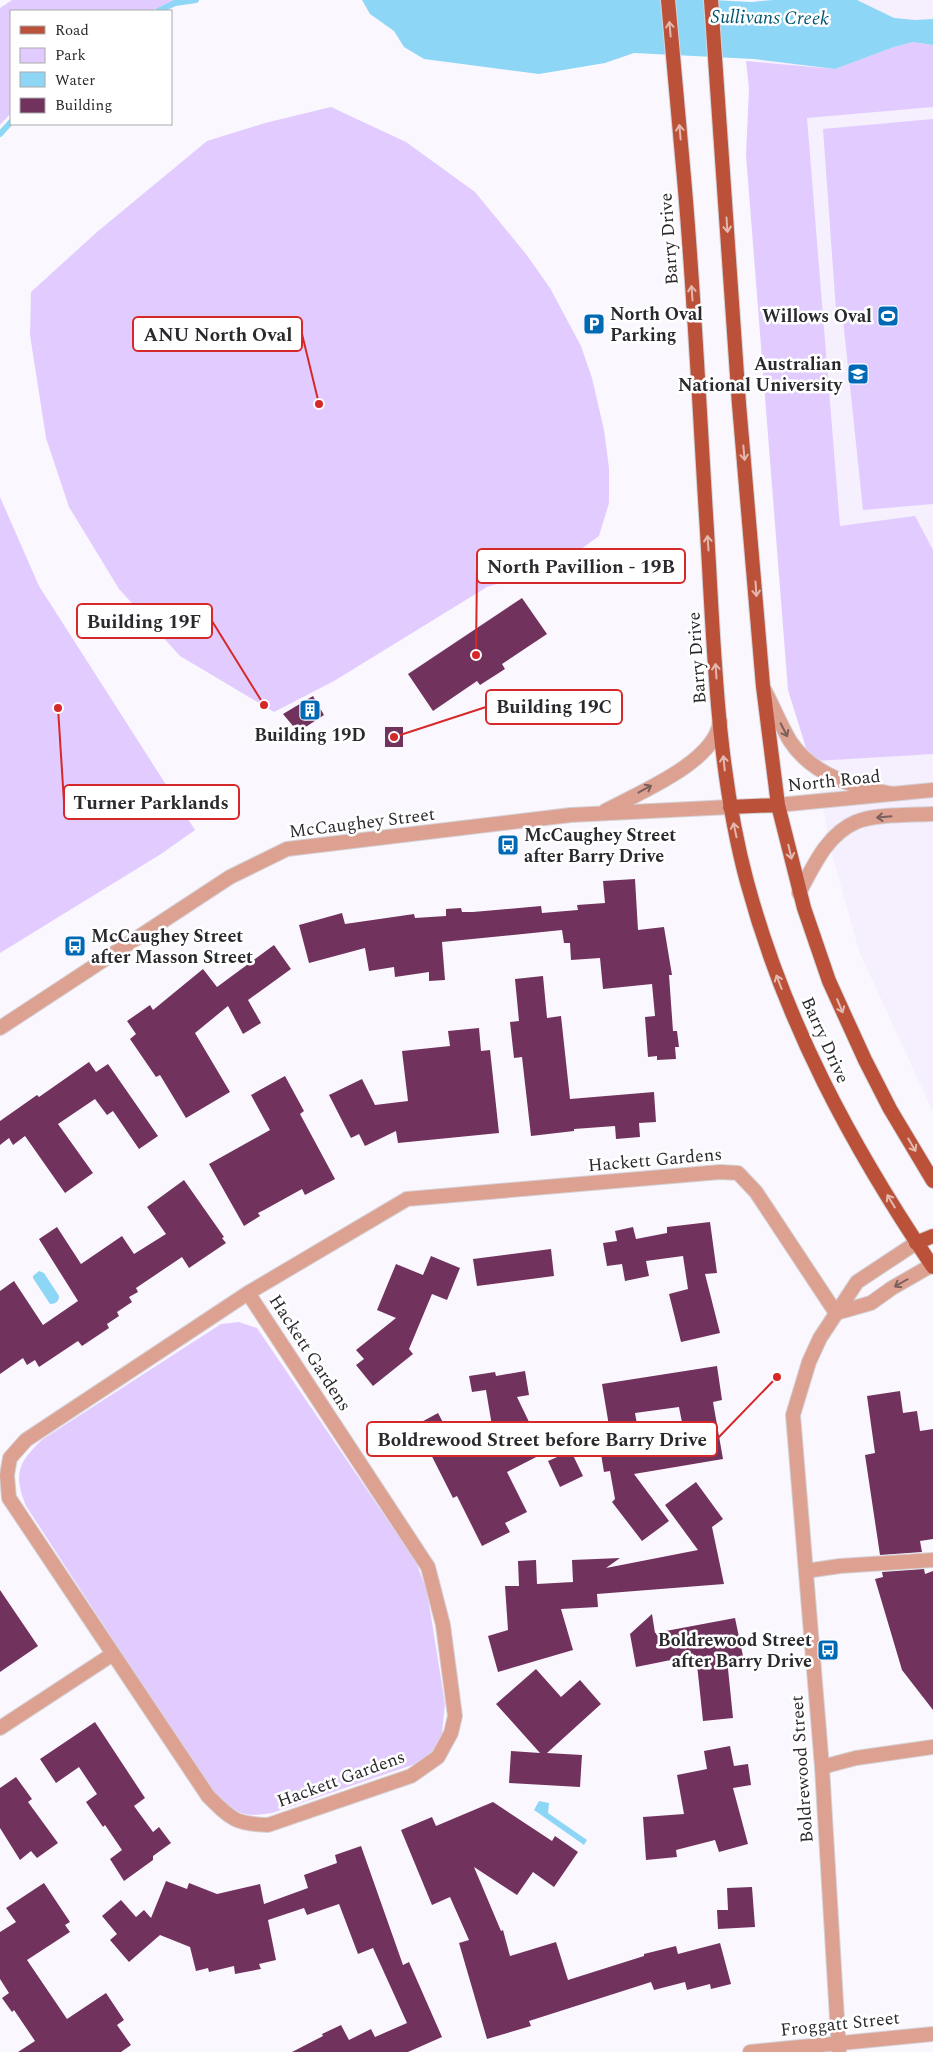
<svg xmlns="http://www.w3.org/2000/svg" width="933" height="2052" font-family="Spectral,serif">
	<rect width="100%" height="100%" fill="#faf8fe"/>
	<path fill="#f5effe" d="M757,0H933V1112L859,951L829,843L824,811L810,747Z"/>
	<path fill="#e2ccff" d="M12,0H175L151,11H11V113L0,125V8Z
		M913,42L933,45V107L807,118L840,526L915,516L933,550V754L815,761L806,748L788,690L746,155L749,89L746,61L835,69L894,47Z
		M331,107L406,142L475,192L526,254L550,288L581,346L592,378L604,430L609,468V503L599,536L559,565L487,587L334,681L274,712L180,656L119,589L69,507L46,438L30,335L31,292L97,232L207,141L265,123Z
		M933,119V504L863,510L842,310H836L823,129Z
		M0,497L39,586L195,830L161,854L0,953Z
		M239,1322L257,1328L416,1562L427,1591L445,1704L442,1733L437,1745L430,1754L415,1764L272,1813C240,1818 236,1813 212,1792L26,1506C13,1474 18,1462 43,1439L221,1324Z"/>
	<path fill="#8dd6f6" d="M362,0H713L752,2L773,0H857L894,18L915,20L933,19V45L913,42L894,47L835,69L754,59L634,53L605,63L539,74L424,59L404,47L394,31L370,14Z
		M39,1271L44,1273L59,1296C59,1301 56,1304 50,1304L33,1278V1276Z
		M539,1801L549,1803L548,1813L587,1840L584,1845L534,1810Z"/>
	<g fill="none" stroke-linecap="round" stroke-linejoin="round">
		<path stroke="#8dd6f6" stroke-width="6" d="M158,11L175,3L196,0
			M0,134L11,122"/>
	</g>
	<path fill="#72325e" fill-rule="evenodd" d="M522,598L547,634L502,664L505,669L480,685L477,681L433,711L408,674Z
		M313,696L324,715L298,732L283,714Z
		M385,727H403V747H385Z
		M635,879L638,930L664,927L672,975H669L673,1031H677L679,1047H675L676,1059L657,1060V1056L648,1057L645,1017L655,1016L652,984L603,989L600,958L571,960L570,943H564L562,930L442,942L445,980L429,981V972L395,977L394,967L369,971L365,948L309,963L299,925L342,913L345,924L414,914L415,918L446,916V909L461,908L462,912H473L541,906L542,913L578,910L577,905L605,903L603,881Z
		M274,945L291,969L248,1000L261,1023L243,1034L228,1006L195,1033L230,1092L186,1118L160,1075L156,1077L130,1039L136,1034L127,1021L150,1005L153,1010L203,969L217,987Z
		M543,976L547,1018L561,1016L570,1099L654,1092L656,1122L639,1123L640,1137L616,1139L615,1126L574,1129V1131L531,1136L522,1057L514,1058L510,1022L519,1021L515,979Z
		M479,1028L481,1051L490,1050L499,1133L398,1143L396,1131L365,1146L359,1134L351,1138L329,1095L362,1079L375,1105L408,1101L402,1051L450,1046L448,1031Z
		M89,1062L96,1072L108,1064L158,1136L139,1149L113,1111L107,1115L95,1099L58,1124L93,1173L65,1193L25,1136L13,1145L9,1138L0,1145V1121L37,1095L39,1097Z
		M285,1076L304,1111L300,1114L335,1179L305,1195L302,1189L264,1210L258,1213L260,1216L244,1226L209,1164L270,1130L251,1095Z
		M184,1180L224,1237L222,1238L226,1243L189,1268L182,1257L136,1288L138,1292L129,1297L132,1302L117,1312L119,1316L107,1324L109,1328L82,1346L78,1341L39,1367L35,1360L27,1365L23,1358L0,1374V1291L14,1281L43,1325L78,1301L39,1239L57,1227L81,1264L122,1236L134,1254L166,1234L147,1207Z
		M710,1222L717,1273L705,1274L720,1333L681,1342L669,1294L688,1289L683,1256L646,1261L649,1276L625,1281L622,1264L607,1266L603,1243L617,1241L615,1231L633,1227L636,1239L667,1233V1227Z
		M551,1249L554,1276L477,1286L473,1259Z
		M431,1256L460,1268L447,1300L432,1294L409,1349L413,1354L373,1386L356,1365L364,1359L356,1350L396,1318L377,1310L396,1264L423,1275Z
		M717,1366L722,1400L713,1402L723,1459L634,1474L669,1521L642,1541L612,1502L615,1499L610,1471L604,1472L600,1448L610,1447L607,1432H610L602,1384ZM679,1407L685,1438L641,1446L635,1413Z
		M525,1371L529,1395L517,1397L544,1453L507,1472L527,1512L505,1523L510,1532L482,1546L457,1496L453,1498L416,1425L438,1413L455,1445L492,1426L486,1390L472,1392L469,1376L495,1372L496,1376Z
		M900,1391L903,1413L917,1411L920,1431L933,1429V1539L920,1541L922,1552L880,1555L865,1455L875,1453L867,1396Z
		M571,1451L583,1476L560,1487L548,1461Z
		M696,1482L723,1519L712,1527L724,1584L597,1594L598,1607L561,1609L573,1650L498,1672L488,1636L508,1630L505,1586H519L518,1561L536,1560L537,1584L573,1582L572,1560L620,1558L606,1568L698,1550L665,1505Z
		M924,1569L925,1574L933,1571V1710L902,1670L875,1579L883,1577L882,1572Z
		M0,1590L38,1646L0,1672Z
		M652,1614L655,1633L735,1618L743,1656L727,1659L733,1718L703,1721L696,1655L636,1667L630,1634Z
		M536,1669L561,1697L580,1680L601,1704L547,1753L582,1755L580,1787L509,1783L511,1751L540,1753L496,1704Z
		M95,1722L145,1798L134,1806L153,1832L159,1827L171,1843L153,1856V1860L124,1881L110,1859L122,1850L105,1825L103,1827L86,1802L97,1794L79,1767L56,1783L40,1759Z
		M730,1746L734,1766L748,1764L751,1785L733,1788L748,1844L719,1852L715,1840L676,1850L677,1857L646,1860L643,1817L684,1814L677,1775L707,1769L704,1751Z
		M16,1777L32,1799L28,1802L58,1843L37,1858L31,1851L20,1860L0,1828V1788Z
		M493,1802L552,1841L555,1836L578,1852L554,1887L533,1872L517,1895L474,1867L501,1931L503,1930L510,1956L556,1942L568,1980L644,1956V1954L676,1946L678,1954L720,1943L731,1984L711,1989L710,1984L687,1990L685,1982L654,1990L651,1982L529,2021L531,2026L487,2039L459,1943L469,1940L450,1897L432,1905L401,1830L432,1817L436,1826Z
		M361,1846L403,1965L409,1962L442,2037L408,2052H292L323,2036L322,2034L341,2025L349,2040L371,2029L375,2037L407,2023L373,1948L358,1954L339,1904L307,1915L304,1908L268,1920L276,1960L259,1964L261,1969L235,1974L234,1966L209,1972L208,1968L196,1971L190,1947L160,1935L129,1962L110,1940L117,1934L102,1916L121,1900L136,1917L144,1910L151,1918L166,1881L187,1889L189,1883L217,1894L260,1884L264,1904L308,1888L304,1875L337,1863L335,1855Z
		M44,1883L70,1922L65,1925L70,1932L27,1960L67,2019L106,1993L124,2020L117,2025L131,2045L121,2052H18L35,2041L14,2010L12,2012L2,1998L9,1993L0,1979V1932L16,1922L6,1908Z
		M752,1887L755,1927L718,1929L717,1910H728L727,1888Z"/>
	<g fill="none" stroke-linecap="round" stroke-linejoin="round">
		<g stroke="#d5d3d8" stroke-width="16">
			<path id="minor" d="M764,689C773,706 780,724 790,741C813,776 854,787 893,794
				M778,805L933,790
				M799,893C813,867 827,834 856,822C874,814 913,815 933,814
				M248,1293L428,1567L443,1625L455,1716L451,1733L438,1757L411,1776L268,1825C235,1824 231,1819 208,1796L9,1498L7,1475L10,1458L26,1440L248,1293L407,1199L720,1172L738,1173L756,1192L836,1313
				M806,1571L840,1566L933,1560
				M0,1728L113,1654
				M822,1767L856,1758L933,1747
				M750,2052L933,2034"/>
		</g>
		<g stroke="#d5d3d8" stroke-width="16">
			<path id="tertiary" d="M605,811C638,793 716,762 720,721
				M0,1028L230,877L287,849L571,815L730,807
				M836,1313L871,1303L892,1288L932,1265
				M839,2052L822,1767L793,1415L809,1362L820,1338L857,1282L916,1243"/>
		</g>
		<g stroke="#d5d3d8" stroke-width="16">
			<path id="primary" d="M668,0C673,59 679,119 684,178C694,290 699,402 706,515C714,637 715,763 747,882C785,1023 852,1147 933,1267
				M711,0L739,404L763,686L778,805L804,908L829,981L865,1060L890,1109L933,1181
				M730,807L778,805
				M916,1243L933,1236"/>
		</g>
		<use href="#minor" stroke="#dda192" stroke-width="14"/>
		<use href="#tertiary" stroke="#dda192" stroke-width="14"/>
		<use href="#primary" stroke="#ba5138" stroke-width="14"/>
	</g>
	<defs><path id="oneway-shaft" d="M-6 0H5M1.5-3L5.5 0L1.5 3" fill="none" stroke-width="1.6" stroke-linecap="round" stroke-linejoin="round" transform="scale(1.25)"/></defs>
	<g stroke="#e3b9af">
		<use href="#oneway-shaft" transform="translate(670 29) rotate(-95)"/>
		<use href="#oneway-shaft" transform="translate(680 132) rotate(-95)"/>
		<use href="#oneway-shaft" transform="translate(727 225) rotate(86)"/>
		<use href="#oneway-shaft" transform="translate(692 293) rotate(-94)"/>
		<use href="#oneway-shaft" transform="translate(744 453) rotate(85)"/>
		<use href="#oneway-shaft" transform="translate(708 543) rotate(-94)"/>
		<use href="#oneway-shaft" transform="translate(756 589) rotate(86)"/>
		<use href="#oneway-shaft" transform="translate(716 671) rotate(-94)"/>
		<use href="#oneway-shaft" transform="translate(724 763) rotate(-96)"/>
		<use href="#oneway-shaft" transform="translate(735 830) rotate(-102)"/>
		<use href="#oneway-shaft" transform="translate(790 852) rotate(77)"/>
		<use href="#oneway-shaft" transform="translate(779 982) rotate(-111)"/>
		<use href="#oneway-shaft" transform="translate(840 1006) rotate(67)"/>
		<use href="#oneway-shaft" transform="translate(912 1145) rotate(60)"/>
		<use href="#oneway-shaft" transform="translate(891 1201) rotate(-121)"/>
	</g>
	<g stroke="#7b5f5a">
		<use href="#oneway-shaft" transform="translate(784 730) rotate(63)"/>
		<use href="#oneway-shaft" transform="translate(645 789) rotate(-29)"/>
		<use href="#oneway-shaft" transform="translate(884 817) rotate(175)"/>
		<use href="#oneway-shaft" transform="translate(901 1283) rotate(150)"/>
	</g>
	<defs>
		<g id="stadium-square" transform="scale(1.125)"><rect x="-9" y="-9" width="18" height="18" rx="4" fill="#0069b5" stroke="#fff"/><path d="M0-5a6.5 5 0 1 0 0 10a6.5 5 0 1 0 0-10ZM-3.5-1.8h7v3.6h-7Z" fill="#fff"/></g>
		<g id="parking-square" transform="scale(1.125)"><rect x="-9" y="-9" width="18" height="18" rx="4" fill="#0069b5" stroke="#fff"/><path d="M-3.5-5.5H1a3.5 3.5 0 0 1 0 7H-1V5.5H-3.5ZM-1-3.4V-.6H.8a1.4 1.4 0 0 0 0-2.8Z" fill="#fff"/></g>
		<g id="university-square" transform="scale(1.125)"><rect x="-9" y="-9" width="18" height="18" rx="4" fill="#0069b5" stroke="#fff"/><path d="M0-5L7-2L0 1L-7-2ZM-4 1L0 2.5L4 1V4Q0 6-4 4Z" fill="#fff"/></g>
		<g id="building-square" transform="scale(1.125)"><rect x="-9" y="-9" width="18" height="18" rx="4" fill="#0069b5" stroke="#fff"/><path d="M-4-6H4V6H1V3H-1V6H-4ZM-2.5-4.3h1.7v1.8h-1.7ZM.8-4.3h1.7v1.8H.8ZM-2.5-1h1.7V.8h-1.7ZM.8-1h1.7V.8H.8Z" fill="#fff"/></g>
		<g id="bus-square" transform="scale(1.125)"><rect x="-9" y="-9" width="18" height="18" rx="4" fill="#0069b5" stroke="#fff"/><path d="M-5-6H5V4H4V6H2V4H-2V6H-4V4H-5ZM-3.5-4V0h7V-4ZM-3.5 1.2v1.5H-2V1.2ZM2 1.2v1.5H3.5V1.2Z" fill="#fff"/></g>
	</defs>
	<g fill-rule="evenodd">
		<use href="#stadium-square" x="888" y="316"/>
		<use href="#parking-square" x="594" y="324"/>
		<use href="#university-square" x="858" y="374"/>
		<use href="#building-square" x="310" y="710"/>
		<use href="#bus-square" x="508" y="845"/>
		<use href="#bus-square" x="75" y="946"/>
		<use href="#bus-square" x="828" y="1650"/>
	</g>
	<g text-anchor="middle" dominant-baseline="central" stroke-width="5" stroke-linejoin="round" paint-order="stroke">
		<g font-size="18" fill="#2b292d" stroke="#fff">
			<text transform="translate(669 239) rotate(-94)">Barry Drive</text>
			<text transform="translate(697 658) rotate(-94)">Barry Drive</text>
			<text transform="translate(834 781) rotate(-6)">North Road</text>
			<text transform="translate(362 823) rotate(-7)">McCaughey Street</text>
			<text transform="translate(825 1040) rotate(66)">Barry Drive</text>
			<text transform="translate(655 1160) rotate(-5)">Hackett Gardens</text>
			<text transform="translate(310 1353) rotate(57)">Hackett Gardens</text>
			<text transform="translate(802 1769) rotate(-94)">Boldrewood Street</text>
			<text transform="translate(341 1779) rotate(-20)">Hackett Gardens</text>
			<text transform="translate(840 2024) rotate(-6)">Froggatt Street</text>
		</g>
		<g font-size="18" font-weight="bold" fill="#2b292d" stroke="#fff" text-anchor="start">
			<text x="610" y="314">North Oval<tspan x="610" dy="21">Parking</tspan></text>
			<text x="872" y="316" text-anchor="end">Willows Oval</text>
			<text x="842" y="364" text-anchor="end">Australian<tspan x="842" dy="21">National University</tspan></text>
			<text x="310" y="735" text-anchor="middle">Building 19D</text>
			<text x="524" y="835">McCaughey Street<tspan x="524" dy="21">after Barry Drive</tspan></text>
			<text x="91" y="936">McCaughey Street<tspan x="91" dy="21">after Masson Street</tspan></text>
			<text x="812" y="1640" text-anchor="end">Boldrewood Street<tspan x="812" dy="21">after Barry Drive</tspan></text>
		</g>
		<g font-size="19" font-style="italic" fill="#025671" stroke="#fff">
			<text transform="translate(770 18) rotate(1)">Sullivans Creek</text>
		</g>
	</g>
	<path fill="none" stroke="#d62828" stroke-width="2" d="M319 404L302 334M476 655L477 566M264 705L212 621M394 737L486 707M58 708L64 802M777 1377L717 1439"/>
	<g fill="#d62828" stroke="#fff" stroke-width="2">
		<circle cx="319" cy="404" r="5"/>
		<circle cx="476" cy="655" r="5"/>
		<circle cx="264" cy="705" r="5"/>
		<circle cx="394" cy="737" r="5"/>
		<circle cx="58" cy="708" r="5"/>
		<circle cx="777" cy="1377" r="5"/>
	</g>
	<g fill="#fff" stroke="#d62828" stroke-width="2">
		<rect x="133" y="317" width="169" height="34" rx="5"/>
		<rect x="477" y="549" width="208" height="34" rx="5"/>
		<rect x="77" y="604" width="135" height="34" rx="5"/>
		<rect x="486" y="690" width="136" height="34" rx="5"/>
		<rect x="64" y="785" width="175" height="34" rx="5"/>
		<rect x="367" y="1422" width="350" height="34" rx="5"/>
	</g>
	<g font-size="19" text-anchor="middle" font-weight="bold" fill="#2b292d">
		<text x="218" y="341">ANU North Oval</text>
		<text x="581" y="573">North Pavillion - 19B</text>
		<text x="144" y="628">Building 19F</text>
		<text x="554" y="713">Building 19C</text>
		<text x="151" y="809">Turner Parklands</text>
		<text x="542" y="1446">Boldrewood Street before Barry Drive</text>
	</g>
	<rect x="10" y="10" width="162" height="115" fill="#ffffff" stroke="#aaa9ab"/>
	<rect x="20" y="26" width="25" height="8" fill="#ba5138" stroke="#aaa9ab"/>
	<text x="55" y="35" font-size="15" fill="#2b292d">Road</text>
	<rect x="20" y="48" width="25" height="15" fill="#e2ccff" stroke="#aaa9ab"/>
	<text x="55" y="60" font-size="15" fill="#2b292d">Park</text>
	<rect x="20" y="72" width="25" height="15" fill="#8dd6f6" stroke="#aaa9ab"/>
	<text x="55" y="85" font-size="15" fill="#2b292d">Water</text>
	<rect x="20" y="98" width="25" height="15" fill="#72325e" stroke="#aaa9ab"/>
	<text x="55" y="110" font-size="15" fill="#2b292d">Building</text>
</svg>
